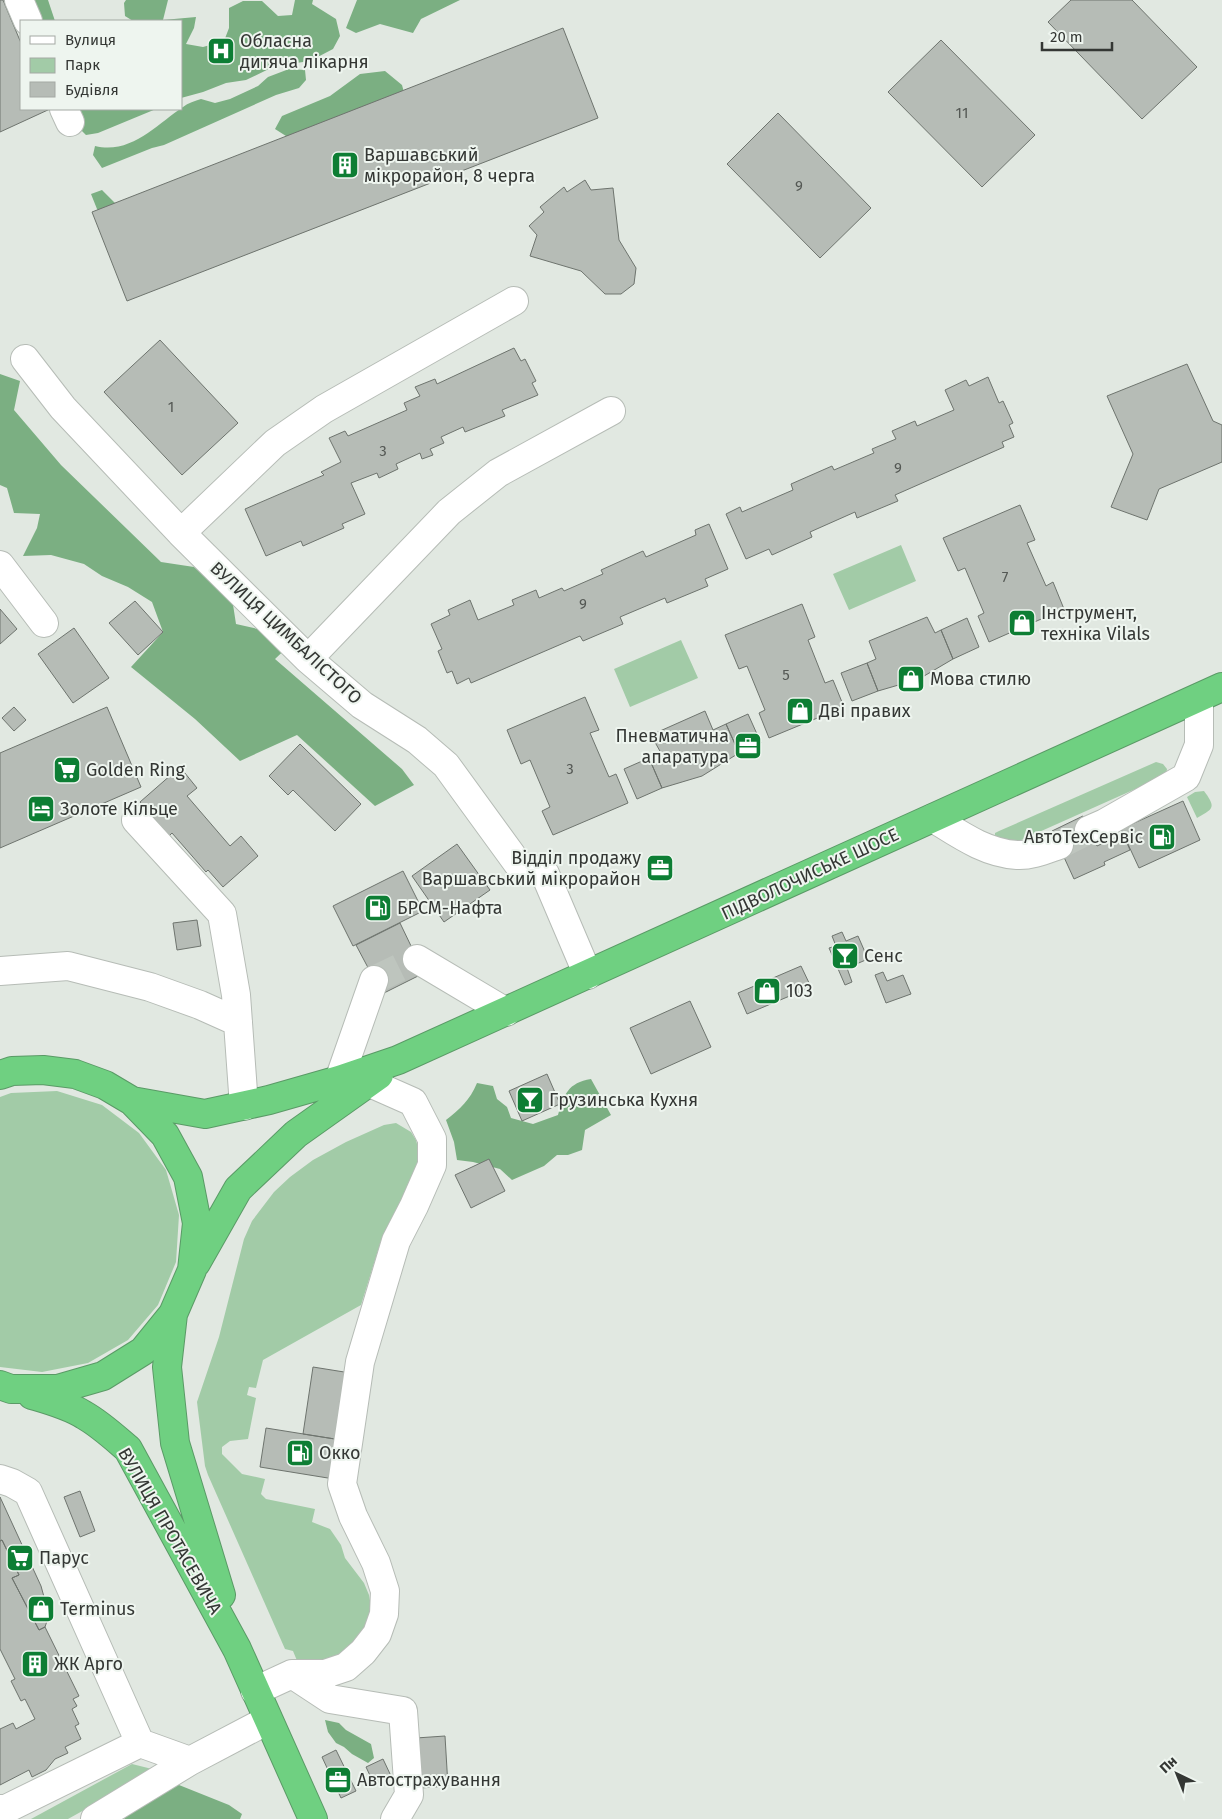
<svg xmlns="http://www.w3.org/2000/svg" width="1222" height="1819" font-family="'Fira Sans',sans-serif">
	<rect width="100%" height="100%" fill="#e1e8e1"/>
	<path fill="#a2cba7" d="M901,545L916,581L849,610L833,574Z
		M681,640L698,678L630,707L614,669Z
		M1156,762L1163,764L1167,769L1166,775L1151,782L1019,841L998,839L995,836V833L999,831Z
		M1204,791C1216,807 1214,809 1197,818L1187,797L1195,792Z
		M57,1091L102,1105L139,1133L166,1170L179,1215L176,1262L158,1305L128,1340L88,1363L42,1372L0,1367V1097L11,1093Z
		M396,1123L411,1132L416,1140L421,1160L406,1195L381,1241L361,1305L263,1360L256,1388L249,1387L247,1395L256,1398L248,1439L230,1441L222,1447V1454L242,1474L265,1479L261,1494L266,1499L315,1509L312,1522L330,1529L341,1545L345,1558L364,1583L369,1595L371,1606L370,1619L366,1632L335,1660L298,1663L293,1651L285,1649L208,1475L205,1466L197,1402L219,1337L244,1239L252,1221L274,1192L290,1177L313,1160L346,1142L384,1125Z
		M132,1764L156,1770L68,1819H31Z"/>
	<path fill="#7baf82" d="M19,0H48L55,21H21Z
		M126,0H168L163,20L196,17L194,28L186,44L203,47L224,41L229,28V8L243,1H262L278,16L292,15L295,0H313L312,4L336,19L340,36L333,49L310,61L275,66L246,80L226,83L203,92L181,98V21H133L125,16L124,3Z
		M357,0H460L421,19L413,33L380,24L356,33L346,28Z
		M289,69L305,70L306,80L299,88L276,95L164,145L152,148L102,168L93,155L95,146C131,155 157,124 183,107C188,103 195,101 201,99L215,103L230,99L258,86L268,77Z
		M385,71L402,85L406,100L318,136H286L275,129L282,116L330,96L360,74Z
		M66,109H156L98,133L86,135L75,124Z
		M102,190L116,204L109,223L97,209L91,194Z
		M0,374L20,381L14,410L61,465L161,562L194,567L232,598L236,624L297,638L275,659L402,769L414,785L375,806L297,735L240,761L195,719L131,667L163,632L152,602L128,587L102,576L84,564L51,555L23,556L37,528L40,514L14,513L7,488L0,485Z
		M591,1079L611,1115L585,1130L582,1150L568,1155H557L544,1166L512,1180L500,1169L473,1162L457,1160L454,1142L446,1120C460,1109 470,1100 477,1083L493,1086L497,1099L507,1107L511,1118L533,1124L558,1115C564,1094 568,1083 591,1079Z
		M325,1720L339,1723L346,1730L371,1744L374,1758L368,1763L352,1754L344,1747L336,1743L328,1732Z
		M174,1783L229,1805L242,1814L240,1819H124L128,1814Z"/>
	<path fill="#b6bcb6" stroke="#6e746e" d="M0,0H3L21,43V109H50L0,132Z
		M1071,0H1132L1197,67L1142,119L1048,22Z
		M563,28L598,118L127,301L92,212Z
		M941,40L1035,135L982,187L888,92Z
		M778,113L871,208L820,258L727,164Z
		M585,180L591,190L613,188L619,240L636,268L634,284L621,294H605L581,271L530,256L537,235L529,226L544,212L540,207L564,187L567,192Z
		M160,340L238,423L182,475L104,392Z
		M514,348L521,361L525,359L536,381L532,383L538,395L502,410L505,416L465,432L463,427L441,437L444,443L430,449L433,455L422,459L420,453L396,464L398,469L379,478L377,473L351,483L365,514L342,524L344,528L303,546L301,541L266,556L245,509L324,475L321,472L341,462L329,438L345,431L348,436L407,410L404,403L420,396L415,387L435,379L437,384Z
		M1187,364L1213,421L1222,425V462L1159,489L1147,520L1111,507L1133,454L1107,396Z
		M988,377L999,403L1003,401L1013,423L1009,425L1014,437L1002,442L1004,447L895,495L898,501L857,518L855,512L810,532L812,537L772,555L769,549L746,559L726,514L740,507L742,512L793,490L791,484L832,466L834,470L874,453L872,449L896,439L892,431L915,421L917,426L954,410L945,390L966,380L969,386Z
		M1020,505L1035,540L1027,543L1046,586L1053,582L1064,609L989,642L978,616L984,613L965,568L958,571L943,538Z
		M709,524L728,569L705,579L708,586L667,603L665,598L620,617L623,624L583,641L580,636L471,683L469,678L457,684L452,671L447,673L438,651L442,649L431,624L450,615L448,610L470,600L478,620L514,605L512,600L536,590L539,598L562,588L564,591L603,574L601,570L643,551L646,557L696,535L695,530Z
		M135,601L163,632L138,655L109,623Z
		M802,604L815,637L808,640L825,683L833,680L844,707L769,738L759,713L765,710L747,666L739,669L725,635Z
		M0,609L17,629L0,644Z
		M927,617L935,633L941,630L953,659L919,679L878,691L867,663L876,659L869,641Z
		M967,618L979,647L953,659L941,630Z
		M74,628L109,678L73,703L38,654Z
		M867,663L878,691L852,701L841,673Z
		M585,697L599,730L590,733L609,777L616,774L628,803L553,835L542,811L550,807L530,760L521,764L507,730Z
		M14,707L26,720L14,731L2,718Z
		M107,707L141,787L0,848V753Z
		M705,711L713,730L726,724L739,753L702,776L662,788L649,758L661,753L651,735Z
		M748,714L761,743L739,753L726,724Z
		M300,744L361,804L335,831L293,790L288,795L269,776Z
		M649,758L662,788L637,799L624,769Z
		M180,767L197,788L187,796L230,846L241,836L258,856L223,887L208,870L206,872L172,833L169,836L140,802Z
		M1183,801L1200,840L1139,868L1121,829Z
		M1083,816L1097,846L1123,834L1130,850L1104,862L1105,865L1074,879L1052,831Z
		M457,844L490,890L444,922L412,876Z
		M667,857L673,870L653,878L648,866Z
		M403,871L423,911L353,946L333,906Z
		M197,920L201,946L177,950L173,923Z
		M400,923L424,973L382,994L356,945Z
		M842,932L846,941L858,936L868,959L847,968L852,982L845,985L829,948L836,946L832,936Z
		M801,966L811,987L747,1014L738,993Z
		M883,972L887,981L903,975L911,994L886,1003L875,975Z
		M690,1001L711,1047L651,1074L630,1028Z
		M547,1074L560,1104L522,1121L509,1091Z
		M489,1159L505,1191L471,1208L455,1175Z
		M313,1367L369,1376L335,1439L303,1434Z
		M266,1428L341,1440L334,1479L260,1467Z
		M80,1491L95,1531L80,1537L64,1497Z
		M0,1497L41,1586L49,1615L45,1627L39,1630L12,1578L19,1575L2,1540L0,1541Z
		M2,1540L19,1575L12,1578L39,1630L45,1627L79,1696L73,1699L77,1706L72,1709L79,1724L75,1726L81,1739L65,1747L68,1753L55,1759L46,1770L32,1777L29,1770L0,1785V1729L13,1723L16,1729L35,1719L25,1699L21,1701L11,1681L15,1679L0,1649V1541Z
		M445,1736L448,1786L420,1788L416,1738Z
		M336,1750L356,1791L341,1798L322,1757Z
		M383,1759L391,1776L374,1784L366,1767Z"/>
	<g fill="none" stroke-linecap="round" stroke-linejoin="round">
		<path stroke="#bec5be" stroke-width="28" stroke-dasharray="28 14" stroke-linecap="butt" d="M1059,845L1089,830
			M374,980L417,959"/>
		<g stroke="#b6bcb6" stroke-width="30">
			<path id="minor" d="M19,0L28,21
				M64,109L70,122
				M25,359L63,408L181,533L308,659L362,705L417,740L446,765L518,864L545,874L588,975
				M181,533L275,443L324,409L514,301
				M0,565L44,623
				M308,659L449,512L498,473L611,411
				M933,818C959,834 985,853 1017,855C1031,856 1047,849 1059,845
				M136,820L222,914L236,995L244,1106
				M1089,830L1105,823L1186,777L1199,745V698
				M417,959L506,1012
				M0,971L68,966L150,987L200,1005L238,1022
				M339,1080L374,980
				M0,1479L12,1483L28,1492L140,1743L190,1761
				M292,1674L330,1699L403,1711L409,1795L395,1819
				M255,1691L292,1674H325L346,1667L363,1652L377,1634L384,1614L385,1591L376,1563L353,1516L342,1484L360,1362L396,1241L414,1206L432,1165V1139L413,1102L370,1083
				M0,1809H6L140,1743
				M95,1819L190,1761L268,1720"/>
		</g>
		<g stroke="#5a9a66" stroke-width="30">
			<path id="highway" d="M0,1075L12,1071L43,1070L75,1074L105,1085L132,1101L165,1135L188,1177L197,1223L192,1270L173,1314L143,1351L103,1376L58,1389H11L0,1385
				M132,1101L205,1114L269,1100L339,1080L398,1060L1222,687
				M196,1263L238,1189L296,1134L379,1075
				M173,1314L167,1367L175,1443L221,1595
				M32,1395C49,1400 68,1405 84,1415C100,1424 114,1437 128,1449L237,1649L313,1819"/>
		</g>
		<use href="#minor" stroke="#fff" stroke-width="28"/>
		<use href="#highway" stroke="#6fd081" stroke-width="28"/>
	</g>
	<defs>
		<g id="hospital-square" transform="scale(1.4375)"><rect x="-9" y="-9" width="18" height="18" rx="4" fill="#0d7e34" stroke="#eef5ef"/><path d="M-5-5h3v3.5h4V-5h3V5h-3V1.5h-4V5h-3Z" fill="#fff"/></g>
		<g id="building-square" transform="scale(1.4375)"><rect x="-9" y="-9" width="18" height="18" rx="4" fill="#0d7e34" stroke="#eef5ef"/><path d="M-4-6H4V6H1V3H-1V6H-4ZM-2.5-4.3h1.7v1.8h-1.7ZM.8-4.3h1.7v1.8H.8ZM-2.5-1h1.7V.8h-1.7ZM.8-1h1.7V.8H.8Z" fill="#fff"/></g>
		<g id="shop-square" transform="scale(1.4375)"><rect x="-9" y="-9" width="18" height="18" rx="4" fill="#0d7e34" stroke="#eef5ef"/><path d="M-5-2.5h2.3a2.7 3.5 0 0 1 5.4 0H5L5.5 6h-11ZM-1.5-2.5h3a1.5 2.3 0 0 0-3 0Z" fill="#fff"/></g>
		<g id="office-square" transform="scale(1.4375)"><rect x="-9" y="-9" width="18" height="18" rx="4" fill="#0d7e34" stroke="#eef5ef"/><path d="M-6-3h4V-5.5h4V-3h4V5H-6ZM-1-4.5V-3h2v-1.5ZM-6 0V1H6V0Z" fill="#fff"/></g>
		<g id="supermarket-square" transform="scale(1.4375)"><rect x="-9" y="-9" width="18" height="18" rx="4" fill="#0d7e34" stroke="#eef5ef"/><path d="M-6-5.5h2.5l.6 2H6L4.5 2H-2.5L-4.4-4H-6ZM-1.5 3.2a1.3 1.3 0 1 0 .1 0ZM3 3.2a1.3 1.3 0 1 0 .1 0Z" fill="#fff"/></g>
		<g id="hotel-square" transform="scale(1.4375)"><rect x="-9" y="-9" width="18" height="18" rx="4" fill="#0d7e34" stroke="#eef5ef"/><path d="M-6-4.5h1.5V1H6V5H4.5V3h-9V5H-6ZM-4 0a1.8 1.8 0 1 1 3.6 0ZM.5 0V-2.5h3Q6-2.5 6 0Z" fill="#fff"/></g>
		<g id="fuel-square" transform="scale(1.4375)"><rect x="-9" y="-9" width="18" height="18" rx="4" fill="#0d7e34" stroke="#eef5ef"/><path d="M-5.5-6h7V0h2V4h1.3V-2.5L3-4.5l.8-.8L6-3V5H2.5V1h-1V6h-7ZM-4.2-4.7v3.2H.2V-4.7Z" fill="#fff"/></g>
		<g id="bar-square" transform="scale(1.4375)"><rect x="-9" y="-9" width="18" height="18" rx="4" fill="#0d7e34" stroke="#eef5ef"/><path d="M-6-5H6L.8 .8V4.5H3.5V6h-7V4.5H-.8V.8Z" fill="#fff"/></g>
	</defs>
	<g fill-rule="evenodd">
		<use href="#hospital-square" x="221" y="51"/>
		<use href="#building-square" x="345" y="165"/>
		<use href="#shop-square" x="1022" y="623"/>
		<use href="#shop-square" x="911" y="679"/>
		<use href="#shop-square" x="800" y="711"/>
		<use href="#office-square" x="748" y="746"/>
		<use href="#supermarket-square" x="67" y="770"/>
		<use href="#hotel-square" x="41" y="809"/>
		<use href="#fuel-square" x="1162" y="837"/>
		<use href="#office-square" x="660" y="868"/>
		<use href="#fuel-square" x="378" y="908"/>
		<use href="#bar-square" x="845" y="956"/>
		<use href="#shop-square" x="767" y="991"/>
		<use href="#bar-square" x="530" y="1100"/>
		<use href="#fuel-square" x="300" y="1453"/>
		<use href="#supermarket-square" x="20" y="1558"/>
		<use href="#shop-square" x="41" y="1609"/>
		<use href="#building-square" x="35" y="1664"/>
		<use href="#office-square" x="338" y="1780"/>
	</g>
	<g text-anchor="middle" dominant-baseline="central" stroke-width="4" stroke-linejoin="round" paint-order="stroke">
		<g font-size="15" fill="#545854">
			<text x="962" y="113">11</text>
			<text x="799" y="186">9</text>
			<text x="171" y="407">1</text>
			<text x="383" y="451">3</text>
			<text x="898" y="468">9</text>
			<text x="1005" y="577">7</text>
			<text x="583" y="604">9</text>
			<text x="786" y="675">5</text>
			<text x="570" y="769">3</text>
		</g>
		<g font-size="18" fill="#343734" stroke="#eef5ef" text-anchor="start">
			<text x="240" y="41">Обласна<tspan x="240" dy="21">дитяча лікарня</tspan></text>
			<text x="364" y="155">Варшавський<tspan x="364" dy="21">мікрорайон, 8 черга</tspan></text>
			<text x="1041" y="613">Інструмент,<tspan x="1041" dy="21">техніка Vilals</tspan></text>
			<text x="930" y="679">Мова стилю</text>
			<text x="819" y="711">Дві правих</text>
			<text x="729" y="736" text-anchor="end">Пневматична<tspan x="729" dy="21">апаратура</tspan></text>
			<text x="86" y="770">Golden Ring</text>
			<text x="60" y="809">Золоте Кільце</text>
			<text x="1143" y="837" text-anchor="end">АвтоТехСервіс</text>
			<text x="641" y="858" text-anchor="end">Відділ продажу<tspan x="641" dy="21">Варшавський мікрорайон</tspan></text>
			<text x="397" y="908">БРСМ-Нафта</text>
			<text x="864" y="956">Сенс</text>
			<text x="786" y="991">103</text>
			<text x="549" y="1100">Грузинська Кухня</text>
			<text x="319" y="1453">Окко</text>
			<text x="39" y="1558">Парус</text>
			<text x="60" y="1609">Terminus</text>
			<text x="54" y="1664">ЖК Арго</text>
			<text x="357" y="1780">Автострахування</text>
		</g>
		<g font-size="18" fill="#343734" stroke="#eef5ef">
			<text transform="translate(286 633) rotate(43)">ВУЛИЦЯ ЦИМБАЛІСТОГО</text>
			<text transform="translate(810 874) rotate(-25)">ПІДВОЛОЧИСЬКЕ ШОСЕ</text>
			<text transform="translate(170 1531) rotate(60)">ВУЛИЦЯ ПРОТАСЕВИЧА</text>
		</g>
	</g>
	<rect x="20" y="20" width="162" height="90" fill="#eef5ef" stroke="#a4a9a4"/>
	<rect x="30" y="36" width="25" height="8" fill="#ffffff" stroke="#a4a9a4"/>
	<text x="65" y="45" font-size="15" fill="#343734">Вулиця</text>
	<rect x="30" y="58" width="25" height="15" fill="#a2cba7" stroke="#a4a9a4"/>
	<text x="65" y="70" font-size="15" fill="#343734">Парк</text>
	<rect x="30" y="82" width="25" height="15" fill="#b6bcb6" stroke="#a4a9a4"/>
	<text x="65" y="95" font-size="15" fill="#343734">Будівля</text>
	<g transform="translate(1177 1774) rotate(317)" stroke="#eef5ef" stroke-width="4" paint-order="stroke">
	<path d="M0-4L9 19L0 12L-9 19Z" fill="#343734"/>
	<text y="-8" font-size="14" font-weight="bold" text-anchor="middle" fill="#343734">Пн</text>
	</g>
	<path d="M1042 42v8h70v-8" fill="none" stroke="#343734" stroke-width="2.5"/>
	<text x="1050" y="42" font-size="15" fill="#343734" stroke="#eef5ef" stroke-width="4" paint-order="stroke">20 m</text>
</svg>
